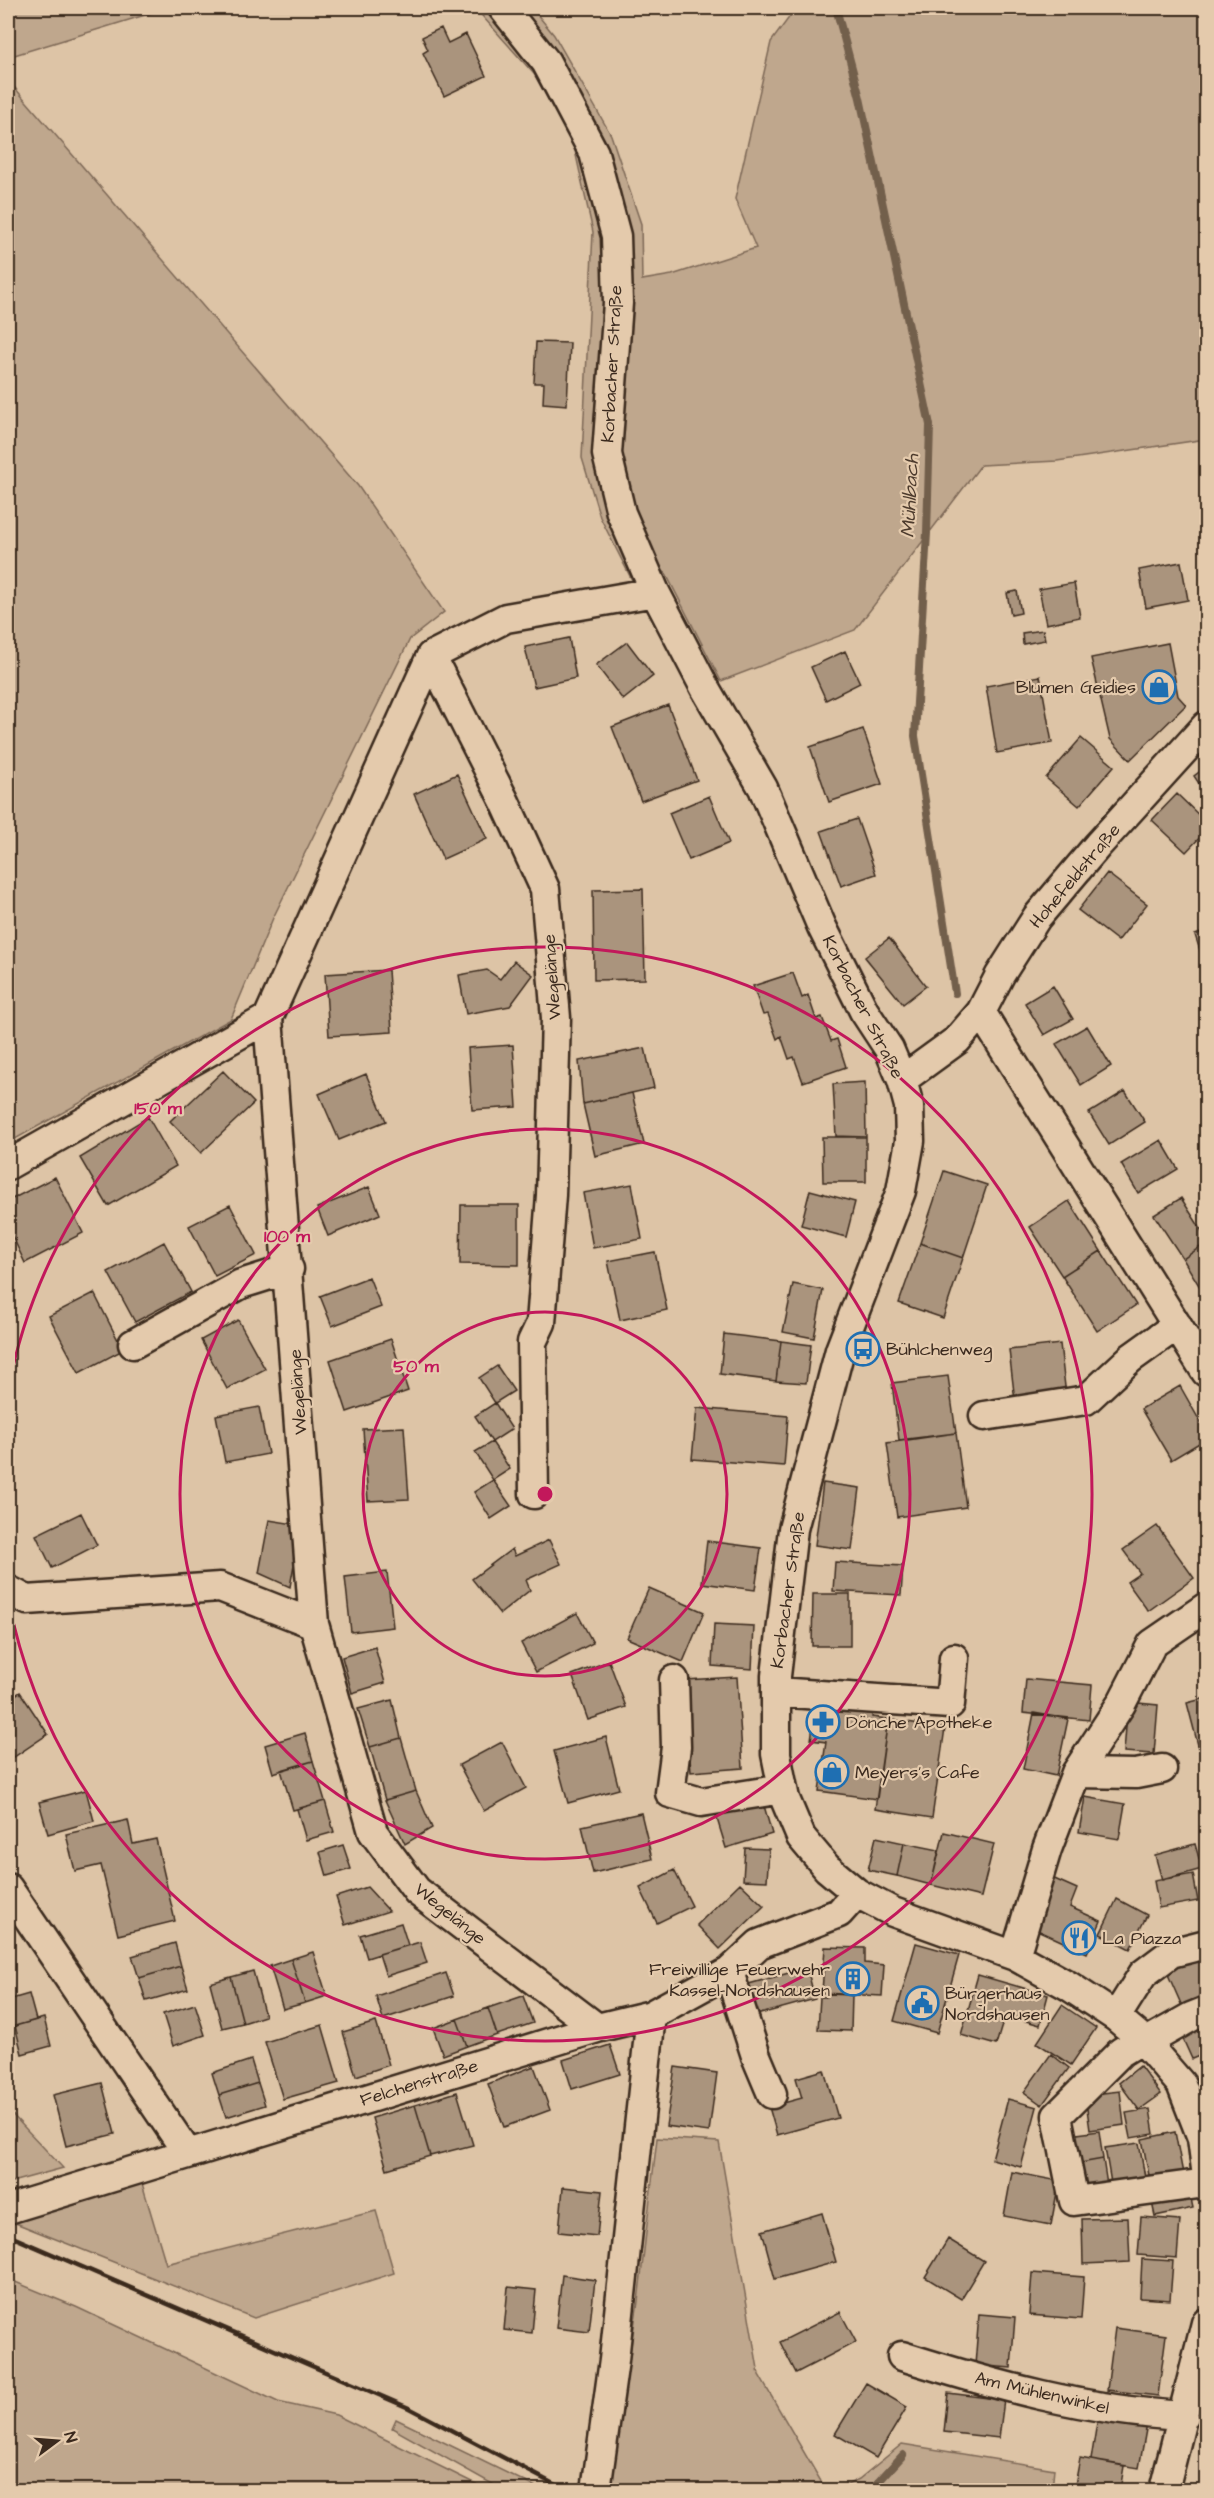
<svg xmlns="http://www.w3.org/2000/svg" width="1214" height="2498" font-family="'Architects Daughter',sans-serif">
	<rect width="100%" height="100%" fill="#ddc4a6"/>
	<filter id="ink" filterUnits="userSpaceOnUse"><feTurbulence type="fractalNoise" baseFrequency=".0167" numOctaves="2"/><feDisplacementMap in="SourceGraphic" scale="12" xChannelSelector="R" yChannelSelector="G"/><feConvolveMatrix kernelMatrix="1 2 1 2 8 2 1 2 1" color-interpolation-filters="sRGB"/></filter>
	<g filter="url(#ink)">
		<path fill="#bfa78d" stroke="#7d6856" stroke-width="1.5" d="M8,8H168L8,57Z
			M475,8H532L554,35L611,135L641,224L642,280L672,275L756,248L735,199L771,42L796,8H1206V439L1057,461L981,465L855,630L721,681L665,572L633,582L600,517L582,458L593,232L574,146L534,74Z
			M8,80L358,486L444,612L410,639L273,918L231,1019L8,1143Z
			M8,2110L63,2168L8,2183Z
			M657,2138L719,2142L759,2375L826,2490H608L638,2302Z
			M141,2180L166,2264L376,2211L394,2273L254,2318L8,2220Z
			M8,2279L76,2307L278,2402L336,2415L488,2490H8Z
			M396,2419L542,2490H503L392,2428Z
			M902,2444L1054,2469L1052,2490H837L859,2479Z"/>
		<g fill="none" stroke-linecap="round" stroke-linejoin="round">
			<path stroke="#725e4c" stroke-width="8" d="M836,8L860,98L930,425L927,533L915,736L955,993
				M871,2490L903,2455"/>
		</g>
		<path fill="#aa947d" stroke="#3b2a1e" stroke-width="1.5" d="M441,28L448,43L466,34L486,76L444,96L423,53L428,50L422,37Z
			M536,342L570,343L567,405L543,403L544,383H534Z
			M1181,562L1188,600L1146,608L1139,570Z
			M1074,583L1080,617L1046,624L1039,589Z
			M1017,591L1021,613L1011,615L1007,593Z
			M1043,630L1045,640L1023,644L1022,633Z
			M569,638L576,678L534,687L525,647Z
			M627,642L653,676L623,700L596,665Z
			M1168,643L1178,696L1186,705L1130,760L1110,739L1091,658Z
			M845,651L860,683L826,700L811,667Z
			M1040,676L1052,743L997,753L986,686Z
			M668,705L697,780L641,801L612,727Z
			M863,729L882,784L829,802L810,747Z
			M1081,738L1114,766L1079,806L1046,778Z
			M1206,767V794L1194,776Z
			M457,774L487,839L443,859L414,794Z
			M1177,794L1206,822V831L1186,852L1152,820Z
			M709,796L729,843L689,860L669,813Z
			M857,819L876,874L841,886L821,831Z
			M1107,873L1147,904L1118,941L1078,910Z
			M643,889L645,979L594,980L593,890Z
			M1206,931V966H1205L1195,935Z
			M889,938L926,986L903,1004L865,957Z
			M514,961L533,975L510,1006L466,1014L459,975L487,970L500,979Z
			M388,970L392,1032L329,1036L325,974Z
			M793,973L802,998L808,995L816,1019L822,1017L831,1041L837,1039L846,1067L803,1082L794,1057L789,1059L781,1036L777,1039L768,1014L763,1015L753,986Z
			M1053,986L1073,1019L1044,1035L1025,1003Z
			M1087,1026L1111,1066L1081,1085L1056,1044Z
			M513,1045L517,1107L472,1110L468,1048Z
			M645,1048L654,1088L583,1104L579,1061Z
			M223,1071L254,1103L201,1153L170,1121Z
			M366,1074L386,1121L339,1140L319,1094Z
			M865,1082L866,1137L836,1136L833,1084Z
			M1125,1091L1145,1122L1109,1145L1089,1113Z
			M632,1093L644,1144L595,1156L583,1104Z
			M148,1117L176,1166L108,1206L80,1158Z
			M822,1137H866V1182H823Z
			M1161,1140L1178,1169L1138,1193L1121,1164Z
			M944,1171L987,1185L963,1258L920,1243Z
			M55,1177L83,1233L25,1263L8,1227V1201Z
			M632,1184L642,1239L593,1248L583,1193Z
			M369,1187L380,1214L328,1236L317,1208Z
			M810,1190L855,1202L846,1237L801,1225Z
			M1181,1198L1206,1237V1243L1183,1259L1154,1215Z
			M1069,1201L1101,1251L1062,1276L1030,1227Z
			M230,1205L256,1255L215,1276L189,1226Z
			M461,1205H519V1265L460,1264Z
			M164,1242L191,1292L135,1322L108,1272Z
			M920,1243L963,1258L943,1318L899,1303Z
			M1206,1243V1297L1183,1259Z
			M1101,1251L1136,1305L1097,1331L1062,1276Z
			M655,1252L667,1310L620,1320L608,1261Z
			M369,1277L381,1307L332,1326L320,1296Z
			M793,1284L823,1290L814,1338L783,1332Z
			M94,1293L123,1350L79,1373L49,1316Z
			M238,1320L265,1369L227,1389L201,1340Z
			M724,1334L781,1341L776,1381L720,1374Z
			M391,1339L408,1391L347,1412L330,1360Z
			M781,1341L811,1345L806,1383L776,1381Z
			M1060,1344L1066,1395L1015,1401L1009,1350Z
			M497,1366L514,1391L495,1403L479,1378Z
			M948,1376L956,1433L899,1440L892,1383Z
			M1180,1386L1206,1432V1439L1171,1460L1141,1409Z
			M495,1403L512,1429L492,1442L475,1416Z
			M259,1407L268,1454L225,1462L216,1415Z
			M697,1408L788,1416L784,1466L692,1459Z
			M404,1427L409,1499L368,1501L363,1429Z
			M956,1433L966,1507L897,1517L887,1443Z
			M492,1442L510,1469L493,1480L475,1452Z
			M493,1480L511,1506L491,1519L474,1492Z
			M823,1483L860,1488L852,1550L815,1545Z
			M81,1513L97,1545L52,1568L36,1535Z
			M269,1520L301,1525L290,1587L259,1573Z
			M1157,1526L1194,1578L1148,1611L1127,1582L1140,1573L1123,1550Z
			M549,1540L561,1564L526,1580L530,1590L500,1614L472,1579L512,1549L515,1556Z
			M707,1541L761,1548L755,1590L702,1583Z
			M835,1562L903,1566L901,1595L833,1591Z
			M387,1572L393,1627L351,1632L345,1577Z
			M649,1588L704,1612L683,1662L627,1638Z
			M813,1594H850V1646H812Z
			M577,1613L593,1643L536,1672L521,1643Z
			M714,1624L754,1626L752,1669L712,1666Z
			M375,1647L385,1683L352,1693L342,1657Z
			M609,1661L626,1707L588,1720L572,1675Z
			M737,1677L743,1768L691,1772L685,1680Z
			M1026,1679L1092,1685L1089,1720L1023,1713Z
			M20,1692L48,1734L8,1761V1700Z
			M817,1696L874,1705L872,1717L888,1719L877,1799L819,1791L826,1742L811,1740Z
			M1206,1698V1747L1199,1749L1187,1703Z
			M392,1700L401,1738L370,1747L358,1709Z
			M1128,1702L1158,1705L1154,1754L1124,1752Z
			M1034,1713L1068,1719L1056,1776L1023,1769Z
			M888,1719L945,1728L932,1818L875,1809Z
			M305,1733L313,1761L273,1773L265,1745Z
			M606,1737L619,1789L568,1803L554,1751Z
			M401,1738L416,1791L385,1800L370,1747Z
			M502,1742L526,1788L484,1811L459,1765Z
			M313,1761L325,1801L293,1810L281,1770Z
			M86,1790L94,1821L48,1834L39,1802Z
			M416,1791L432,1828L405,1844L385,1800Z
			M761,1795L772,1834L726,1848L714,1809Z
			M1085,1797L1125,1804L1119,1839L1079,1832Z
			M325,1801L334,1832L306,1840L297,1809Z
			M641,1813L652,1859L593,1873L582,1826Z
			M128,1820L133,1844L156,1839L175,1921L118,1935L101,1865L75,1871L66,1834Z
			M944,1832L994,1844L981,1897L931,1885Z
			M876,1837L904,1843L897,1876L868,1870Z
			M904,1843L939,1850L931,1885L897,1876Z
			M1195,1844L1202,1869L1162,1880L1155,1855Z
			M343,1845L351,1869L327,1876L320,1852Z
			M745,1848L769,1849L767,1881L743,1880Z
			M674,1870L692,1906L657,1923L640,1888Z
			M1193,1874L1198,1901L1159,1908L1154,1881Z
			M1050,1877L1077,1889L1070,1907L1101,1921L1087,1953L1033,1928Z
			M740,1883L764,1906L720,1949L697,1925Z
			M367,1887L389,1911L345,1925L336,1897Z
			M1117,1899L1147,1915L1130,1949L1100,1934Z
			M401,1923L408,1945L367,1958L360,1935Z
			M420,1942L427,1963L386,1976L379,1954Z
			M175,1943L181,1966L139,1978L132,1956Z
			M916,1943L959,1955L937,2033L894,2021Z
			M825,1947L865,1948V1963L884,1965L882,1996L822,1993Z
			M313,1952L327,1996L305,2003L291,1959Z
			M1206,1953V2004L1185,2013L1166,1970Z
			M291,1959L305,2003L283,2009L270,1966Z
			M181,1966L188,1989L146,2001L139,1978Z
			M807,1968L815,1999L753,2016L745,1985Z
			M253,1971L265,2016L243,2023L231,1977Z
			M446,1973L454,1996L383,2019L376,1996Z
			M978,1975L1048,1995L1040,2025L1005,2015L996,2045L961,2035Z
			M231,1977L243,2023L222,2028L210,1983Z
			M29,1994L36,2020L8,2028V2000Z
			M827,1994L852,1995L851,2031L818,2030L820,1997H827Z
			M523,1996L533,2023L497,2035L488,2008Z
			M195,2004L205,2035L173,2046L163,2014Z
			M1062,2005L1096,2028L1071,2065L1037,2043Z
			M488,2008L497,2035L467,2046L457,2019Z
			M1206,2016V2053L1192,2059L1178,2028Z
			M44,2018L51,2046L22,2054L15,2026Z
			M457,2019L467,2046L443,2055L433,2028Z
			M376,2022L389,2065L356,2076L343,2032Z
			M322,2025L339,2083L283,2099L265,2042Z
			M610,2045L620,2074L572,2089L563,2060Z
			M1051,2054L1069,2068L1042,2105L1024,2092Z
			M251,2060L258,2083L219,2095L212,2073Z
			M534,2066L550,2110L504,2127L488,2084Z
			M1140,2066L1161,2094L1139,2110L1119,2083Z
			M675,2067L717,2073L709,2132L666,2126Z
			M824,2070L838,2118L777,2135L769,2107L802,2098L796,2078Z
			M102,2083L115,2134L66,2146L53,2095Z
			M258,2083L265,2105L226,2117L219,2095Z
			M1120,2091L1124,2125L1090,2130L1085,2095Z
			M457,2092L473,2145L430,2156L415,2105Z
			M1008,2099L1037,2107L1021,2167L992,2159Z
			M415,2105L430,2156L387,2169L372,2118Z
			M1150,2109L1154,2134L1131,2138L1126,2113Z
			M1099,2131L1103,2159L1075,2164L1070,2135Z
			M1175,2132L1184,2179L1151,2186L1142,2139Z
			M1139,2143L1146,2183L1112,2189L1105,2148Z
			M1103,2159L1107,2185L1079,2189L1075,2164Z
			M1012,2172L1059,2181L1051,2225L1004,2216Z
			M563,2187L602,2191L597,2236L559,2232Z
			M1189,2190L1193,2208L1155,2216L1151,2198Z
			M822,2213L836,2262L775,2279L762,2231Z
			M1141,2217L1180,2220L1177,2258L1138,2255Z
			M1128,2218L1130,2262L1083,2264L1082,2219Z
			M948,2239L984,2261L961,2299L925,2277Z
			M1142,2259L1173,2261L1170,2300L1140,2298Z
			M1032,2273L1084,2277L1081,2319L1029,2315Z
			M562,2275L595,2280L589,2332L556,2328Z
			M508,2287L536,2290L532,2333L504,2330Z
			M840,2312L856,2342L796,2373L780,2342Z
			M979,2314L1015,2317L1011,2368L975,2365Z
			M1115,2328L1166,2335L1158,2396L1107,2390Z
			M866,2383L907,2407L876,2458L835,2434Z
			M948,2393L1004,2400L999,2438L944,2432Z
			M1098,2416L1147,2424L1139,2468L1091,2460Z
			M1080,2458L1124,2466L1120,2490H1074Z"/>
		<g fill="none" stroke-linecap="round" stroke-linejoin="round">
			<g stroke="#3b2a1e" stroke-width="33">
				<path id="minor" d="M503,8L546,62L594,153L616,236L618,303L607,454L621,513L655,592L705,688L763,788L822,927L864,1011L889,1049L902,1080L909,1106L910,1141L901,1191L840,1350L793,1529L776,1676V1754L785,1799L801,1837L827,1868L857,1893L893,1912L1015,1956L1069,1986L1116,2017L1142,2039L1181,2084L1202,2138L1206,2169
					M431,656L505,802L545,889L556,1018L551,1195L541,1323L532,1342L534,1494
					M981,1012L1206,1372
					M268,1018L314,1624
					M902,1080L957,1040L981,1012L1000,975L1037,917L1098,845L1206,726
					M8,1165L268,1018L431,656L506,618L655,592
					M133,1344L241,1284L289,1269
					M984,1416L1086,1400L1131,1358L1177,1325
					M8,1590L27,1600L220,1587L314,1624L373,1832L417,1891L597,2028
					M674,1680L676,1747L670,1793L701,1802L783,1789
					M776,1692L950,1704L954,1658
					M1076,1773L1136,1774L1162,1769
					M8,1888L188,2154L597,2028L651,2015L729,1972L759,1944L839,1913L857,1893
					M1015,1956L1047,1849L1076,1773L1121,1704L1152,1644L1206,1607
					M729,1972L756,2056L772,2094
					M1116,2017L1143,1974L1171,1953L1206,1944
					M1142,2039L1121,2052L1057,2116L1074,2201L1206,2183
					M1145,2043L1191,2017L1206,2011
					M8,2209L188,2154
					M902,2356C994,2385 1087,2411 1184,2416
					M596,2490L614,2360L651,2015
					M1164,2490L1206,2323"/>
			</g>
			<use href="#minor" stroke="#e4caac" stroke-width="28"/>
			<path stroke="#3b2a1e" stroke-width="4.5" d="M8,2235L409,2408L565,2490"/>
		</g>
	</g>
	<g fill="none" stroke="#c2185b" stroke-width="3">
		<circle cx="545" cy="1494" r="182"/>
		<circle cx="545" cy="1494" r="365"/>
		<path d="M8 1390A547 547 0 1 1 8 1598"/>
	</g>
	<defs>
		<g id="shop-ring" transform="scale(1.725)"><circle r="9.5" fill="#e4caac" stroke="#1f6fb2" stroke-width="1.5"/><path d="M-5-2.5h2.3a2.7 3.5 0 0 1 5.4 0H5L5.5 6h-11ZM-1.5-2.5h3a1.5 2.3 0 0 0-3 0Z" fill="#1f6fb2"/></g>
		<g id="bus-ring" transform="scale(1.725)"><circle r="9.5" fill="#e4caac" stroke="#1f6fb2" stroke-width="1.5"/><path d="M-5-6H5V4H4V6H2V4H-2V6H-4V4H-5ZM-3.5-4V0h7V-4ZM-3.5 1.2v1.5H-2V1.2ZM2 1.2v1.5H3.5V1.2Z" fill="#1f6fb2"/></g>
		<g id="pharmacy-ring" transform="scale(1.725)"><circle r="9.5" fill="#e4caac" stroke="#1f6fb2" stroke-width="1.5"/><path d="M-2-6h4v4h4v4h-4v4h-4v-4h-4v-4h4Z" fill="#1f6fb2"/></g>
		<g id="restaurant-ring" transform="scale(1.725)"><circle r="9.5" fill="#e4caac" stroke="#1f6fb2" stroke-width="1.5"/><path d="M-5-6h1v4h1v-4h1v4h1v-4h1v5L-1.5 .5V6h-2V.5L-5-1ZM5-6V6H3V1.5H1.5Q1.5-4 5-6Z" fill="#1f6fb2"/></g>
		<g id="building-ring" transform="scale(1.725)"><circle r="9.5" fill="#e4caac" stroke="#1f6fb2" stroke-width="1.5"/><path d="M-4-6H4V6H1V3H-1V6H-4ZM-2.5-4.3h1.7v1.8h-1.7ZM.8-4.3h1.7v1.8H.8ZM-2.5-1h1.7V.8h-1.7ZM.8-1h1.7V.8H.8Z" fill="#1f6fb2"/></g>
		<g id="civic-ring" transform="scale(1.725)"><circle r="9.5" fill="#e4caac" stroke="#1f6fb2" stroke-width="1.5"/><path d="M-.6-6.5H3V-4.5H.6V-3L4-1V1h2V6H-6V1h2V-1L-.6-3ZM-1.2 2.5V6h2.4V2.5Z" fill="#1f6fb2"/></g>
	</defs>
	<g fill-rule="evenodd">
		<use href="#shop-ring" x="1159" y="687"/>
		<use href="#bus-ring" x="863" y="1349"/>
		<use href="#pharmacy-ring" x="823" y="1722"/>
		<use href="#shop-ring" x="832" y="1772"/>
		<use href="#restaurant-ring" x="1079" y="1938"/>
		<use href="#building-ring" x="853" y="1979"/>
		<use href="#civic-ring" x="922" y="2003"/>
	</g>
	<g text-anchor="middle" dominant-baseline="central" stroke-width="4.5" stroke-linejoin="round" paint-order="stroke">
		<g font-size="18" fill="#3b2a1e" stroke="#e4caac">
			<text transform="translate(612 364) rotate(-87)">Korbacher Straße</text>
			<text transform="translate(1075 876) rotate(-50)">Hohefeldstraße</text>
			<text transform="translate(552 977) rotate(-94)">Wegelänge</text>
			<text transform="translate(863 1007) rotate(63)">Korbacher Straße</text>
			<text transform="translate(298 1392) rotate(-94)">Wegelänge</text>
			<text transform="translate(788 1590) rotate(-82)">Korbacher Straße</text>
			<text transform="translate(450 1914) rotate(39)">Wegelänge</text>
			<text transform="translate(419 2083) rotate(-17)">Felchenstraße</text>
			<text transform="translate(1042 2393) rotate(13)">Am Mühlenwinkel</text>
		</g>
		<g font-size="18" fill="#3b2a1e" stroke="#e4caac" text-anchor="start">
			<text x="1136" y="687" text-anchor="end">Blumen Geidies</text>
			<text x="886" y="1349">Bühlchenweg</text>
			<text x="846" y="1722">Dönche Apotheke</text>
			<text x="855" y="1772">Meyers's Cafe</text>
			<text x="1102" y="1938">La Piazza</text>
			<text x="830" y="1969" text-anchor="end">Freiwillige Feuerwehr<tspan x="830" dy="21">Kassel-Nordshausen</tspan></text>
			<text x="945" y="1993">Bürgerhaus<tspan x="945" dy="21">Nordshausen</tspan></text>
		</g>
		<g font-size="20" font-style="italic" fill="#4d3b2d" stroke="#e4caac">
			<text transform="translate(910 496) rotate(-87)">Mühlbach</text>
		</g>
	</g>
	<circle cx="545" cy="1494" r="9" fill="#c2185b" stroke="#e4caac" stroke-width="3"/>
	<g font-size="18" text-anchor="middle" font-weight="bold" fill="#c2185b" stroke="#e4caac" stroke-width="4.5" stroke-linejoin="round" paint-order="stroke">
		<text x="158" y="1114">150 m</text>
		<text x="287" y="1242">100 m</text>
		<text x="416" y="1372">50 m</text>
	</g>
	<rect width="1214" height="2498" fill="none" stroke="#e4caac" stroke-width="30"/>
	<rect x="15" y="15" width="1184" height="2468" fill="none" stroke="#3b2a1e" stroke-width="2" filter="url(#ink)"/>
	<g transform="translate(57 2441) rotate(74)" stroke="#e4caac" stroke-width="4.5" paint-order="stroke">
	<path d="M0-4.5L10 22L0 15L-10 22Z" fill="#3b2a1e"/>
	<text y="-9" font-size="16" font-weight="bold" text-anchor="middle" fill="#3b2a1e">N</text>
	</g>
</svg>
